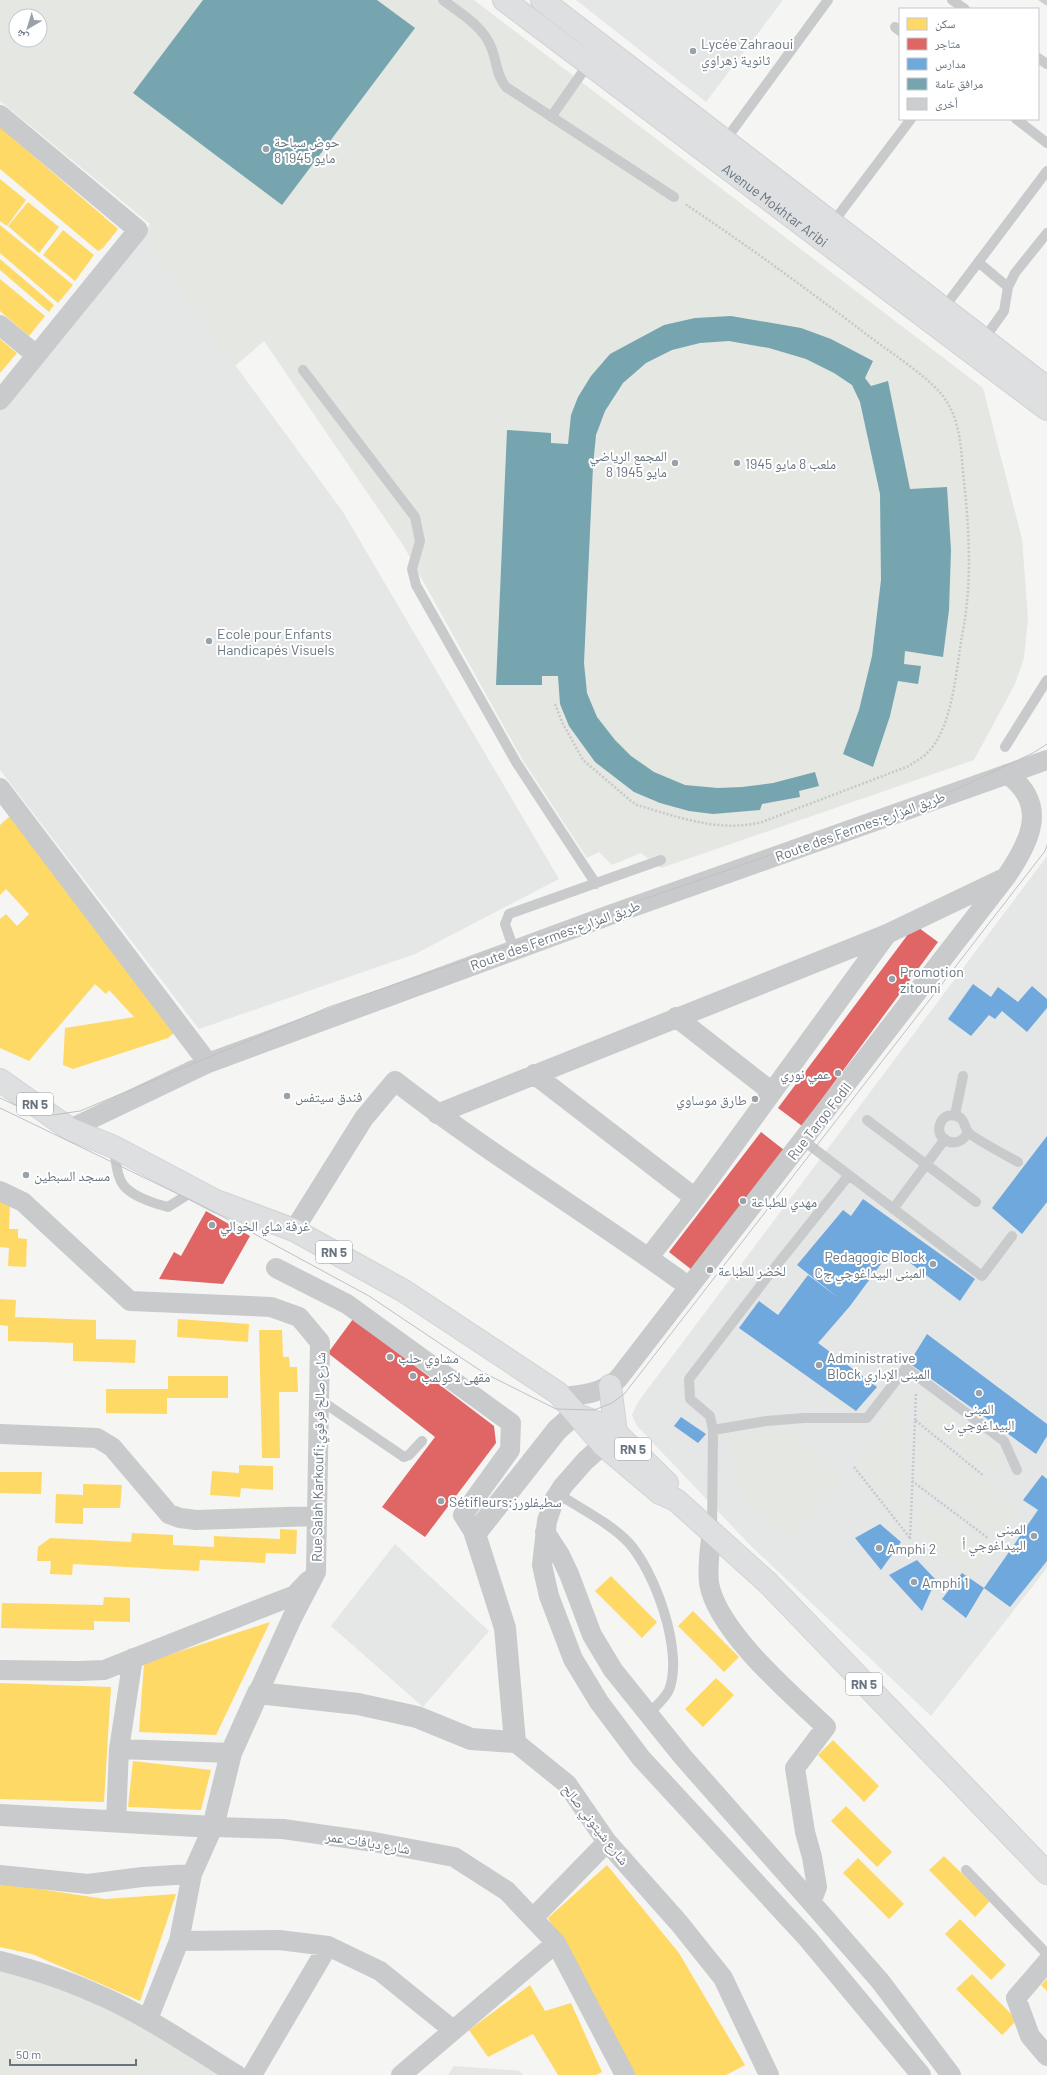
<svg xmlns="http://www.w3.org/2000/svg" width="1047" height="2075" font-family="Barlow,'Noto Naskh Arabic',sans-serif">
	<rect width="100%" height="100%" fill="#f5f5f4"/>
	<path fill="#e5e6e6" d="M576,0H783L706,102Z
		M141,237L343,512L559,879L415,954L199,1029L0,770V410Z
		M1047,856V1568L931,1716L748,1543L637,1426L632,1415L638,1402Z
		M395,1544L489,1631L423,1707L331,1626Z"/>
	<path fill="#e4e7e2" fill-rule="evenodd" d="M0,0H474L983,388L1022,539L1028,618L1024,658L1015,684L974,760L661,868L641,853L612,865L599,852L587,858L522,759L403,545L264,341L235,366L141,237L150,224L0,101ZM16,16H40V40H16Z
		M908,1390L907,1526L856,1461Z
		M925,1392L1003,1453L991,1472L921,1420Z
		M783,1426L843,1475L792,1542L740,1496L729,1435Z
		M919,1431L1019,1506L998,1539L917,1478Z
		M918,1496L994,1551L975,1578L919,1535Z
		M0,1969L42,1980L136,2023L222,2075H0Z
		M454,2066L520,2071L523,2075H448Z"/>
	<path fill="#ffd966" d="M0,127L118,229L103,248L98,251L0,169Z
		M0,179L26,200L7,226L0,221Z
		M28,202L59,227L39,253L8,226Z
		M0,225L73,285L58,303L0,253Z
		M63,230L94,255L75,281L43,255Z
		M0,259L54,305L49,312L0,270Z
		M0,279L45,316L29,336L0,311Z
		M0,339L17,353L0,373Z
		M11,815L179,1029L168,1038L73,1069L63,1065L65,1028L134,1017L109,990L106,994L95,984L29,1061L0,1048V919L6,914L17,926L29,914L6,889L0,895V825Z
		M0,1202L10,1203L9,1229H18V1238L27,1239L26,1267L8,1266L9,1248L0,1247Z
		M0,1299L16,1300L15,1317L96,1320V1339L136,1340L135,1363L73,1361V1343L8,1341V1326L0,1325Z
		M178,1319L249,1324L248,1342L177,1337Z
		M259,1330H282L283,1357H289L290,1367H297L298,1392H279L280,1458H262Z
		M168,1376H228V1398H167V1414L106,1413V1389H168Z
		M239,1465L273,1466V1490L241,1488L240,1497L210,1495L212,1471L239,1473Z
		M0,1472H42L41,1494L0,1493Z
		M83,1484L122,1485L120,1508H83V1524L55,1523L56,1494L83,1495Z
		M280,1529L297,1530L296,1554L266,1553L265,1563L200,1560L199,1571L73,1564L72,1575L50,1574L51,1561H37L38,1547L50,1538L131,1542L132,1533L173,1535V1545L214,1547V1536L280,1539Z
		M611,1576L657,1622L642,1638L595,1591Z
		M104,1597L130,1598V1622L94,1621V1630L1,1628L2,1603L103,1605Z
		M693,1611L739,1657L724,1672L678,1626Z
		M270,1622L216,1735L139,1732L144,1663Z
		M716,1678L734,1695L703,1727L685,1709Z
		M0,1683L111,1687L104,1802L0,1799Z
		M833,1740L879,1786L864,1802L818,1755Z
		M133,1761L211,1770L201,1810L128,1807Z
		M846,1806L892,1852L877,1867L831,1821Z
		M944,1856L990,1901L975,1917L929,1870Z
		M858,1858L904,1904L889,1919L843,1873Z
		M607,1865L679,1953L745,2065L726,2075H631L548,1918Z
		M0,1883L105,1899L176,1894L140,2001L32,1954L0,1947Z
		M960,1919L1006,1965L991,1980L945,1934Z
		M972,1974L1017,2020L1002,2035L956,1989Z
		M1047,1979V1991L1041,1985Z
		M530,1985L545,2011L571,2003L602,2072L596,2075H558L533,2034L488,2057L469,2030Z"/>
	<path fill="#e06666" d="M915,925L938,942L802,1126L778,1108Z
		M761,1132L784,1150L692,1270L669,1252Z
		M206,1211L250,1236L223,1284L159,1279L174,1252L181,1256Z
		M353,1319L494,1426L496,1443L425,1537L382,1507L435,1437L328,1353Z"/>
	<path fill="#6fa8dc" d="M973,984L991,997L998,987L1018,1002L1032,986L1047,999V1008L1027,1032L1002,1011L995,1019L989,1015L971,1036L948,1019Z
		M1047,1136V1202L1022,1234L992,1208Z
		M863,1199L975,1279L960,1301L892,1249L850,1306L818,1343L877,1387L856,1411L739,1328L759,1301L778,1315L808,1275L840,1299L797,1265L843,1210L851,1216Z
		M927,1334L1047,1424V1436L1036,1454L909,1363Z
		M681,1417L706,1434L698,1443L674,1426Z
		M1042,1475L1047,1479V1561L1010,1607L984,1588L1038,1510L1023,1500Z
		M880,1524L901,1542L881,1570L855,1538Z
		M917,1560L936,1580L922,1611L889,1575Z
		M962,1573L984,1588L966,1618L942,1599Z"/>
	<path fill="#76a5af" d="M203,0H377L415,28L282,205L133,93Z
		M731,316L801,328L831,339L873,361L865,378L871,386L888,381L910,489L947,487L951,550L949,610L943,657L905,651L904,664L921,666L918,684L898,681L890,716L873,767L843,754L859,710L872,656L881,580L880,494L860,402L852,385L834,373L806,359L769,348L729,341L700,343L672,350L646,363L623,383L605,411L596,435L593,466L584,663L587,693L597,717L615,740L631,756L654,772L685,785L718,788L742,787L773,783L815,772L819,786L799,791L800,797L762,804L760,810L713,814L689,811L660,803L634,792L595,762L569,726L560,704L558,676H542V685H496L507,430L551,433V443L568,444L571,415L578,397L591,376L610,354L664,325L695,318Z"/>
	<path fill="#cdcecf" d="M1038,0H1047V6Z"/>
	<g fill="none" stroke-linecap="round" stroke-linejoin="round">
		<g stroke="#d1d1d2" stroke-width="24">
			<g id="secondary">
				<path id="s1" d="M504,0L1047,409"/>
				<path d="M542,0L1047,388"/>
			</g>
		</g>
		<g stroke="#d2d3d3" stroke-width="24">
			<path id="primary" d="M0,1080L70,1129L114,1147L216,1201L294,1230L404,1291L558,1393L603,1445L660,1493L676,1500L768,1583L1047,1873
				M610,1386L616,1433
				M577,1415L611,1428L667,1483"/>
		</g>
		<path stroke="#c7c8c9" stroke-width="2.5" stroke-dasharray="2 2" stroke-linecap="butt" d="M555,704L562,722L583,760L631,801L637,805C678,817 720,833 762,822L909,766C914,762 921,759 926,754C953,729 956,670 962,636C973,581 969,526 963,472C961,448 960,423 947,402C935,381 894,355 874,340C812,293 750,247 685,204
			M915,1420L916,1392
			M854,1467L910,1538
			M912,1481L988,1538
			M910,1539L915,1420L984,1476"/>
		<path stroke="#c9cacb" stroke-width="10" d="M443,0C460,13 483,26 491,47C497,61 496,75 506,87L674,197
			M952,0L965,9
			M895,27L900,31
			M1038,58L1047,64
			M551,117L589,63
			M1016,119L1047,143
			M724,142L828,0
			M831,225L911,119
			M978,262L1008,287
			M943,309L1047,171
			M984,339L1004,311L1008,287L1015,273L1047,233
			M303,370L415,517L420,541L412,569L416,585L516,762L596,884
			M1005,747L1047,680
			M514,950L505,924L509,914L661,860
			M955,1115L963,1076
			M867,1120L976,1202
			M968,1132C959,1152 932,1140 941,1122C944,1116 950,1114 956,1116C965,1118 964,1127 968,1132C973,1138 1009,1157 1018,1162
			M804,1141L982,1276L1012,1236
			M114,1147C116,1159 116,1179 126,1188C135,1197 155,1204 168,1207L195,1190
			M893,1209L945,1139
			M320,1400L404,1457L409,1455L422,1441
			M713,1430L710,1416L690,1399L689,1379L768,1276L849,1175
			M558,1494C580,1508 611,1524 628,1542C655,1571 684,1652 669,1690C665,1699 654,1708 647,1715
			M712,1531L713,1430L766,1421L804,1418H867L906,1368L1004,1441L1017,1470
			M966,1870L1047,1954"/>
		<path stroke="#c9cacb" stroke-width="20" d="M0,115L138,230L0,400
			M0,325L36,355
			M0,788L208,1063
			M676,1017L772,1092
			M534,1074L695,1198
			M437,1114L887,934L1002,879
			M70,1129L208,1063L607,916L1047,760
			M0,1191L23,1202L130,1301L271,1307L299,1317L320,1342L316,1572L292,1618L258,1693
			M294,1230L364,1118L395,1081C489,1154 592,1216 688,1286
			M649,1257L695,1198L887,934
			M276,1268L347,1304L511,1423L510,1450L463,1515L475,1534
			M563,1397C583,1395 602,1393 618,1379L1006,877C1033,838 1047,803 1007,774
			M0,1434L97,1438L112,1447L169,1514L180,1518L196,1520L317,1516
			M615,1434L585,1461L563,1486L554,1500L547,1521L542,1565L549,1596L573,1659L599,1702L641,1758L808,1939L921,2075
			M712,1531C710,1548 707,1566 709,1583C717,1631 791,1694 826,1727L795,1768L805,1832L812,1857L817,1887L811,1902L880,1981L951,2075
			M545,1532L560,1555L569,1574L592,1635L613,1670L683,1757L811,1902
			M0,1670L78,1671L104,1670L295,1595L308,1581
			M515,1742L567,1784L607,1842L679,1923L723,1978L769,2075
			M119,1749L231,1753
			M116,1822L119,1749L133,1658
			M0,1875L88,1884L142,1877L192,1874
			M533,1918L607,1842
			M179,1941L279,1940L328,1946L380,1971L453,2030
			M0,1961C31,1969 63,1979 92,1992C143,2013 190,2046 237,2075
			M1047,1962L1016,1998L1030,2036L1047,2056
			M148,2019L179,1941L192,1874L213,1827L283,1829L374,1842L454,1857L507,1891L556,1943L625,2075
			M252,2075L328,1946
			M401,2075L556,1943"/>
		<path stroke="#c9cacb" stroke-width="22" d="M0,1815L213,1827L231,1753L258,1693L358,1704L417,1717L471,1739L515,1742L505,1628L475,1534L557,1430L575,1414"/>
		<use href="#secondary" stroke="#dedfe0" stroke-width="22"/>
		<use href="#primary" stroke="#dedfe0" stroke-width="22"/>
		<path stroke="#bfc0c1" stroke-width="1" d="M0,1098L15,1105L53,1115L80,1111L329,1007L688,884L957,789L1033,753L1047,744
			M0,1108L203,1206L369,1296L484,1373L556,1409L594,1410L612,1403L625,1393L1045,851L1047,845"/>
	</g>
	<g fill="#99a2a9" stroke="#fff" stroke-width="1.5">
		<circle cx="693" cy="51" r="4"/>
		<circle cx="266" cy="149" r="4"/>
		<circle cx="675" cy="463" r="4"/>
		<circle cx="737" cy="463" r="4"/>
		<circle cx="209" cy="641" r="4"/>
		<circle cx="892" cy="979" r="4"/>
		<circle cx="838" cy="1073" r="4"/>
		<circle cx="287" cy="1096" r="4"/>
		<circle cx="755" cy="1099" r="4"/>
		<circle cx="26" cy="1175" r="4"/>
		<circle cx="743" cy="1201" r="4"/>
		<circle cx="212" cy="1225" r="4"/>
		<circle cx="933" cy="1264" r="4"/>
		<circle cx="710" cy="1270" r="4"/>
		<circle cx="390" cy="1357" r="4"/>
		<circle cx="819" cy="1365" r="4"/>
		<circle cx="413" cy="1376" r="4"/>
		<circle cx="979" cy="1393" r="4"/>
		<circle cx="441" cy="1501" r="4"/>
		<circle cx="1034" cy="1536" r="4"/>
		<circle cx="879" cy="1548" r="4"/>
		<circle cx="914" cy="1582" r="4"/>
	</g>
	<g text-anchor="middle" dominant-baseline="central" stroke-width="4" stroke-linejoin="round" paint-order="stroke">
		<g fill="#fff" stroke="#959ea6" stroke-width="1">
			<rect x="17" y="1093" width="36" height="22" rx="3"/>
			<rect x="316" y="1241" width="36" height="22" rx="3"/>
			<rect x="615" y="1438" width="36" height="22" rx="3"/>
			<rect x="846" y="1673" width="36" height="22" rx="3"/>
		</g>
		<g font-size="13" font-weight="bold" fill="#687580">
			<text x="35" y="1104">RN 5</text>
			<text x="334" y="1252">RN 5</text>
			<text x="633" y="1449">RN 5</text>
			<text x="864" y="1684">RN 5</text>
		</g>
		<g font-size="14" fill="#687580" stroke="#fff" text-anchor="start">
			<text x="701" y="43">Lycée Zahraoui<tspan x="701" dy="16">ثانوية زهراوي</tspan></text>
			<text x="274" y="141">حوض سباحة<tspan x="274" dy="16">8 مايو 1945</tspan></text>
			<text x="667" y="455" text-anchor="end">المجمع الرياضي<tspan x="667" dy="16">8 مايو 1945</tspan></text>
			<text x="745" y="463">ملعب 8 مايو 1945</text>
			<text x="217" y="633">Ecole pour Enfants<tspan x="217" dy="16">Handicapés Visuels</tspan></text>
			<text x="900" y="971">Promotion<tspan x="900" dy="16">zitouni</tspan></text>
			<text x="830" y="1073" text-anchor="end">عمي نوري</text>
			<text x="295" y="1096">فندق سيتفس</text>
			<text x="747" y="1099" text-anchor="end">طارق موساوي</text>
			<text x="34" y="1175">مسجد السبطين</text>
			<text x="751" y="1201">مهدي للطباعة</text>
			<text x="220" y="1225">غرفة شاي الخوالي</text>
			<text x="925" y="1256" text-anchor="end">Pedagogic Block<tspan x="925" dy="16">Cالمبنى البيداغوجي ج</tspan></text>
			<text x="718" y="1270">لخضر للطباعة</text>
			<text x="398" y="1357">مشاوي حلب</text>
			<text x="827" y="1357">Administrative<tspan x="827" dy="16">Block المبنى الإداري</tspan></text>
			<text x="421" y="1376">مقهى لاكولمب</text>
			<text x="979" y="1408" text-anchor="middle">المبنى<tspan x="979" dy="16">البيداغوجي ب</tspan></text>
			<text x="449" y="1501">Sétifleurs;سطيفلورز</text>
			<text x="1026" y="1528" text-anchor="end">المبنى<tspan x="1026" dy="16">البيداغوجي أ</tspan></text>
			<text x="887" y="1548">Amphi 2</text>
			<text x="922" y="1582">Amphi 1</text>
		</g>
		<g font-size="14" fill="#687580" stroke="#fff">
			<text stroke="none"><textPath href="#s1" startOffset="340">Avenue Mokhtar Aribi</textPath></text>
			<text transform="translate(860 826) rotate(-20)">Route des Fermes;طريق المزارع</text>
			<text transform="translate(555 935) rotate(-20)">Route des Fermes;طريق المزارع</text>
			<text transform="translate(819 1121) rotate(-52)">Rue Targo Fodil</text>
			<text transform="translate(318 1457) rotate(-89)">Rue Salah Karkoufi;شارع صالح قرقوي</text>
			<text transform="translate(596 1824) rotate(52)">شارع شيتوني صالح</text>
			<text transform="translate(368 1842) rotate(9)">شارع ديافات عمر</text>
		</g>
	</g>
	<rect x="899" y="8" width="140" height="112" fill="#ffffff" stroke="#c3c8cc"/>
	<rect x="907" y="18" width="20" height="12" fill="#ffd966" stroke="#c3c8cc"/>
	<text x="935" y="28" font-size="12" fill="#687580">سكن</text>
	<rect x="907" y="38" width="20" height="12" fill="#e06666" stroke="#c3c8cc"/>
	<text x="935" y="48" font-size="12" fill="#687580">متاجر</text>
	<rect x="907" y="58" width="20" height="12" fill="#6fa8dc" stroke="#c3c8cc"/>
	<text x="935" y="68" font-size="12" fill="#687580">مدارس</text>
	<rect x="907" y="78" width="20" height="12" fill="#76a5af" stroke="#c3c8cc"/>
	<text x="935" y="88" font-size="12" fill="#687580">مرافق عامة</text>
	<rect x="907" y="98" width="20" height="12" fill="#cdcecf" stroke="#c3c8cc"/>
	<text x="935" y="108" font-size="12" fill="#687580">أخرى</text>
	<g transform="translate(28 28) rotate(218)"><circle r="19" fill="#ffffff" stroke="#c3c8cc"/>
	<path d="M0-3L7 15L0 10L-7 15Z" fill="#99a2a9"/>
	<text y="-6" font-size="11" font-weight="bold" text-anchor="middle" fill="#687580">ش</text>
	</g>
	<path d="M10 2059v6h126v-6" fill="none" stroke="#687580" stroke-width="2"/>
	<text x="16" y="2059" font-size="12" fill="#687580" stroke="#ffffff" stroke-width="3" paint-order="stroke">50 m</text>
</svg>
